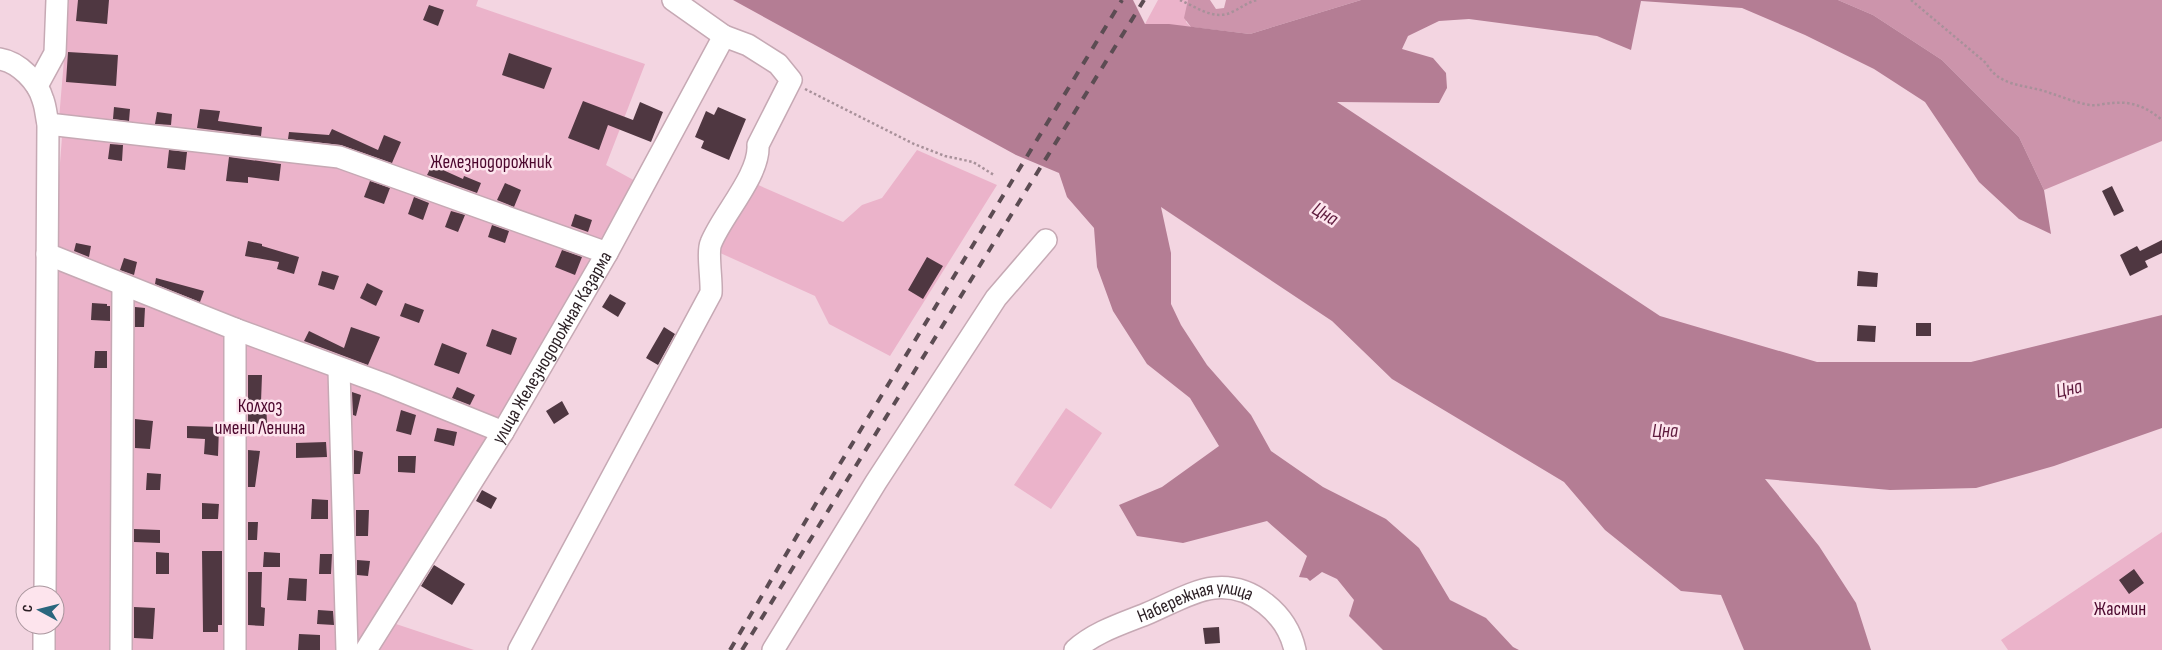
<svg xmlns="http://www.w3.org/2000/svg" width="2162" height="650" font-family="'Sofia Sans Condensed',sans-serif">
	<rect width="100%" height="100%" fill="#f3d5e1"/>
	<path fill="#ebb3ca" d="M69,0H478L476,6L645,64L606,165L639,183L360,650H52L53,625H55L57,202L62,137L59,119Z
		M1158,0H1188L1186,22L1191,27L1145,24Z
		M917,150L997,185L890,356L829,324L815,296L718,252L749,181L843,222L862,205L882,198Z
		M1066,408L1102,433L1051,509L1014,485Z
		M2162,532V650H2008L2001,640Z
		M390,622L474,650H374Z"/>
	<path fill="#cc94ab" d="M1188,0H1210L1216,9L1224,8L1226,0H1361L1250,34L1191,27L1184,18Z
		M1838,0H2162V141L2044,190L2019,137L1942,60L1873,15Z"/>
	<path fill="#b47d94" d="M733,0H1133L1145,24H1169L1250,34L1361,0H1838L1873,15L1942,60L2019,137L2044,190L2051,234L2019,219L1979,182L1925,102L1874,69L1805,35L1742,8L1641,1L1631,50L1597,36L1469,19L1439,21L1408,36L1402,49L1433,58L1446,73L1447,88L1439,103L1337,102L1660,316L1817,362H1971L2162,315V428L2054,466L1976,488L1890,490L1765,479L1819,546L1856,603L1871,650H1744L1721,595L1681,591L1605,530L1564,482L1392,379L1332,321L1161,207L1171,253V304L1181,325L1207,365L1251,415L1271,451L1323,487L1386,519L1419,548L1450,600L1486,618L1513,647L1519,650H1383L1349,616L1354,600L1337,579L1322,572L1310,581L1307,578L1299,577L1307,556L1267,521L1183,543L1137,536L1119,505L1162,487L1219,446L1190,398L1147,364L1113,311L1097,267L1094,228L1067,197L1059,173L1016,155Z"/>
	<path fill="#4f3741" d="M78,0H109L107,24L76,21Z
		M429,5L444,10L438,26L423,20Z
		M68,52L118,55L116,86L66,82Z
		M509,53L552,68L544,89L502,75Z
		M583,101L633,120L640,102L663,112L651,142L608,125L599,150L568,138Z
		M114,107L130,109L129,121L113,119Z
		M718,107L746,119L729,160L701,148L704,141L695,137L706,111L714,115Z
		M200,109L220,111L218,121L262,127L261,136L197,128Z
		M157,112L172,114L171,125L155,124Z
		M332,129L378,150L384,135L401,142L392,163L341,145L288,139L289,132L329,135Z
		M110,144L123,145L122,161L108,159Z
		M169,150L187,152L185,170L167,168Z
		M229,157L281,164L279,181L248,177V183L226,181Z
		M432,165L463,179L464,176L481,183L477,193L427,175Z
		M370,181L390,188L384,204L364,197Z
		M505,183L521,190L514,207L497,200Z
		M2112,186L2124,211L2114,216L2102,191Z
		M414,197L429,203L423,220L408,214Z
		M451,211L465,215L458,232L445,227Z
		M575,214L592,220L588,232L571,226Z
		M492,225L509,231L505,243L488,237Z
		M2162,240V253L2145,261L2148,267L2130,276L2120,255L2137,246L2140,251Z
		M248,241L262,244V246L299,257L294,274L277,269L279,262L245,256Z
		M76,243L91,246L89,257L74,251Z
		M562,250L582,257L575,275L555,267Z
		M927,257L943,266L923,299L908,290Z
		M124,258L137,262L134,275L120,270Z
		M322,271L339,276L334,290L318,285Z
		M1858,271L1878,273L1877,287L1857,286Z
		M156,278L204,291L200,302L155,284Z
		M367,283L383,291L376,306L360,298Z
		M610,294L626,303L618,317L602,307Z
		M92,303L107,304V306H110V321L91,320Z
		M405,303L424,310L419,323L400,316Z
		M135,307L145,308L144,327H135Z
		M1916,323H1931V336H1916Z
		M1858,325L1876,326L1875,342L1857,341Z
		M351,327L380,337L368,365L304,341L309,331L344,348Z
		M664,327L675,334L658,365L646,358Z
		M492,329L517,338L511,355L486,346Z
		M442,343L467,353L459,374L434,365Z
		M95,351H107V368H94Z
		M248,375H262L261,402H266L267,423L248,424Z
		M457,387L475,395L470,405L452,398Z
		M352,392L361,395L356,416L353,415Z
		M562,401L569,414L554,424L546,411Z
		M401,410L416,415L411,435L396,431Z
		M135,419L153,421L150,449L135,448Z
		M187,426L219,427L218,456L204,454L205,439L187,438Z
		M437,428L457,432L454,446L434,441Z
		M326,442L327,457L296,458V443Z
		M248,450L260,451L255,487H248Z
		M354,450L363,452L360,474H354Z
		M398,456H416L415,473L398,472Z
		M147,473L161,474L160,490H146Z
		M482,490L497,498L491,509L476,501Z
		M312,499L328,500V519H311Z
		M202,503L219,504L218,519H202Z
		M356,510H369L368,536H356Z
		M248,522H258L257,540H248Z
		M134,529L160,530V543L134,542Z
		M202,551H222V625H218V632H203Z
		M156,552L169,553V574H156Z
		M264,552L280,553V567H263Z
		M320,554H332L331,574H319Z
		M357,560L370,561L368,576L357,575Z
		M434,565L465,584L452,605L421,586Z
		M2134,569L2144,583L2129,594L2119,580Z
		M248,572H262L261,607L265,608L264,626L248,625Z
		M289,578L307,579L306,601L287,600Z
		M134,607L155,608L153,639L134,638Z
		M318,610L333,611L334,625L317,624Z
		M1219,627L1220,643L1205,644L1203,628Z
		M299,634L320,635V650H298Z"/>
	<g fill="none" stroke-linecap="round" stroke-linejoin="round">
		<g stroke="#c6a9b4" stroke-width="24">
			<g id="minor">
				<path d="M0,59C19,62 38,82 43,100C46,108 46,116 48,124L45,595"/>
				<path d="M37,86L55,53L57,0"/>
				<path d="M48,124L339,157L607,253"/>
				<path d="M47,254L235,329V650"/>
				<path d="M235,329L384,384L503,432"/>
				<path d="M339,370L347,650"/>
				<path d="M44,650V625"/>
				<path d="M121,650L123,285"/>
				<path id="s1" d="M366,650L503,432L607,253L724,36"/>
				<path d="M519,650L711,293C712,281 707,252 711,243C722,215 760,175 758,145L791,80L778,64L748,45L724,36L673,0"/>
				<path d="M773,650L876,482L996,298L1046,240"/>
				<path id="s2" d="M1075,650C1095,632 1121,624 1146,614C1166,606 1193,590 1214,588C1252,584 1287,614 1295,650"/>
			</g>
		</g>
		<path stroke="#a8919a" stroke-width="2.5" stroke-dasharray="2.5 2.5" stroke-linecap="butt" d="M1180,0C1196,7 1215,21 1232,12C1241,8 1248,2 1257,0
			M1911,0L1986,63C2000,88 2026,84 2050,93C2063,97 2076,103 2090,105C2097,106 2106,103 2113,103C2133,101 2148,108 2162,120
			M805,89L914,144L945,156L973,162L994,175"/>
		<use href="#minor" stroke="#fff" stroke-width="21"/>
		<path stroke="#5c4c53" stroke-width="4" stroke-dasharray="9 9" stroke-linecap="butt" d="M730,650L818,500L1122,0
			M742,650L1144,0"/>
	</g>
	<g text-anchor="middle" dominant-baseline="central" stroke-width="5" stroke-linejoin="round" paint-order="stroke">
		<g font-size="19" fill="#4c082e" stroke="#fde4ed">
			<text x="491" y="162">Железнодорожник</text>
			<text x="260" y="406">Колхоз<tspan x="260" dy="22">имени Ленина</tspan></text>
			<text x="2120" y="609">Жасмин</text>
		</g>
		<g font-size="19" fill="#2b1f24" stroke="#fde4ed">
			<text stroke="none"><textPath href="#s1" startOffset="355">улица Железнодорожная Казарма</textPath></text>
			<text stroke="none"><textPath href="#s2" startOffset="132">Набережная улица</textPath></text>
		</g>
		<g font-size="20" font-style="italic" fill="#5e1b3d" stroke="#fde4ed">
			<text transform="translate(1325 214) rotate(31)">Цна</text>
			<text transform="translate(2069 389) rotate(-13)">Цна</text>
			<text x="1665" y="431">Цна</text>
		</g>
	</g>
	<g transform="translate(40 610) rotate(277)"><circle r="24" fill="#fde4ed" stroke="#a9959d"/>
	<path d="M0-4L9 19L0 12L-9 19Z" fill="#2a667e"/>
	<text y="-8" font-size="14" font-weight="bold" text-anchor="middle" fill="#2b1f24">С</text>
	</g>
</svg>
